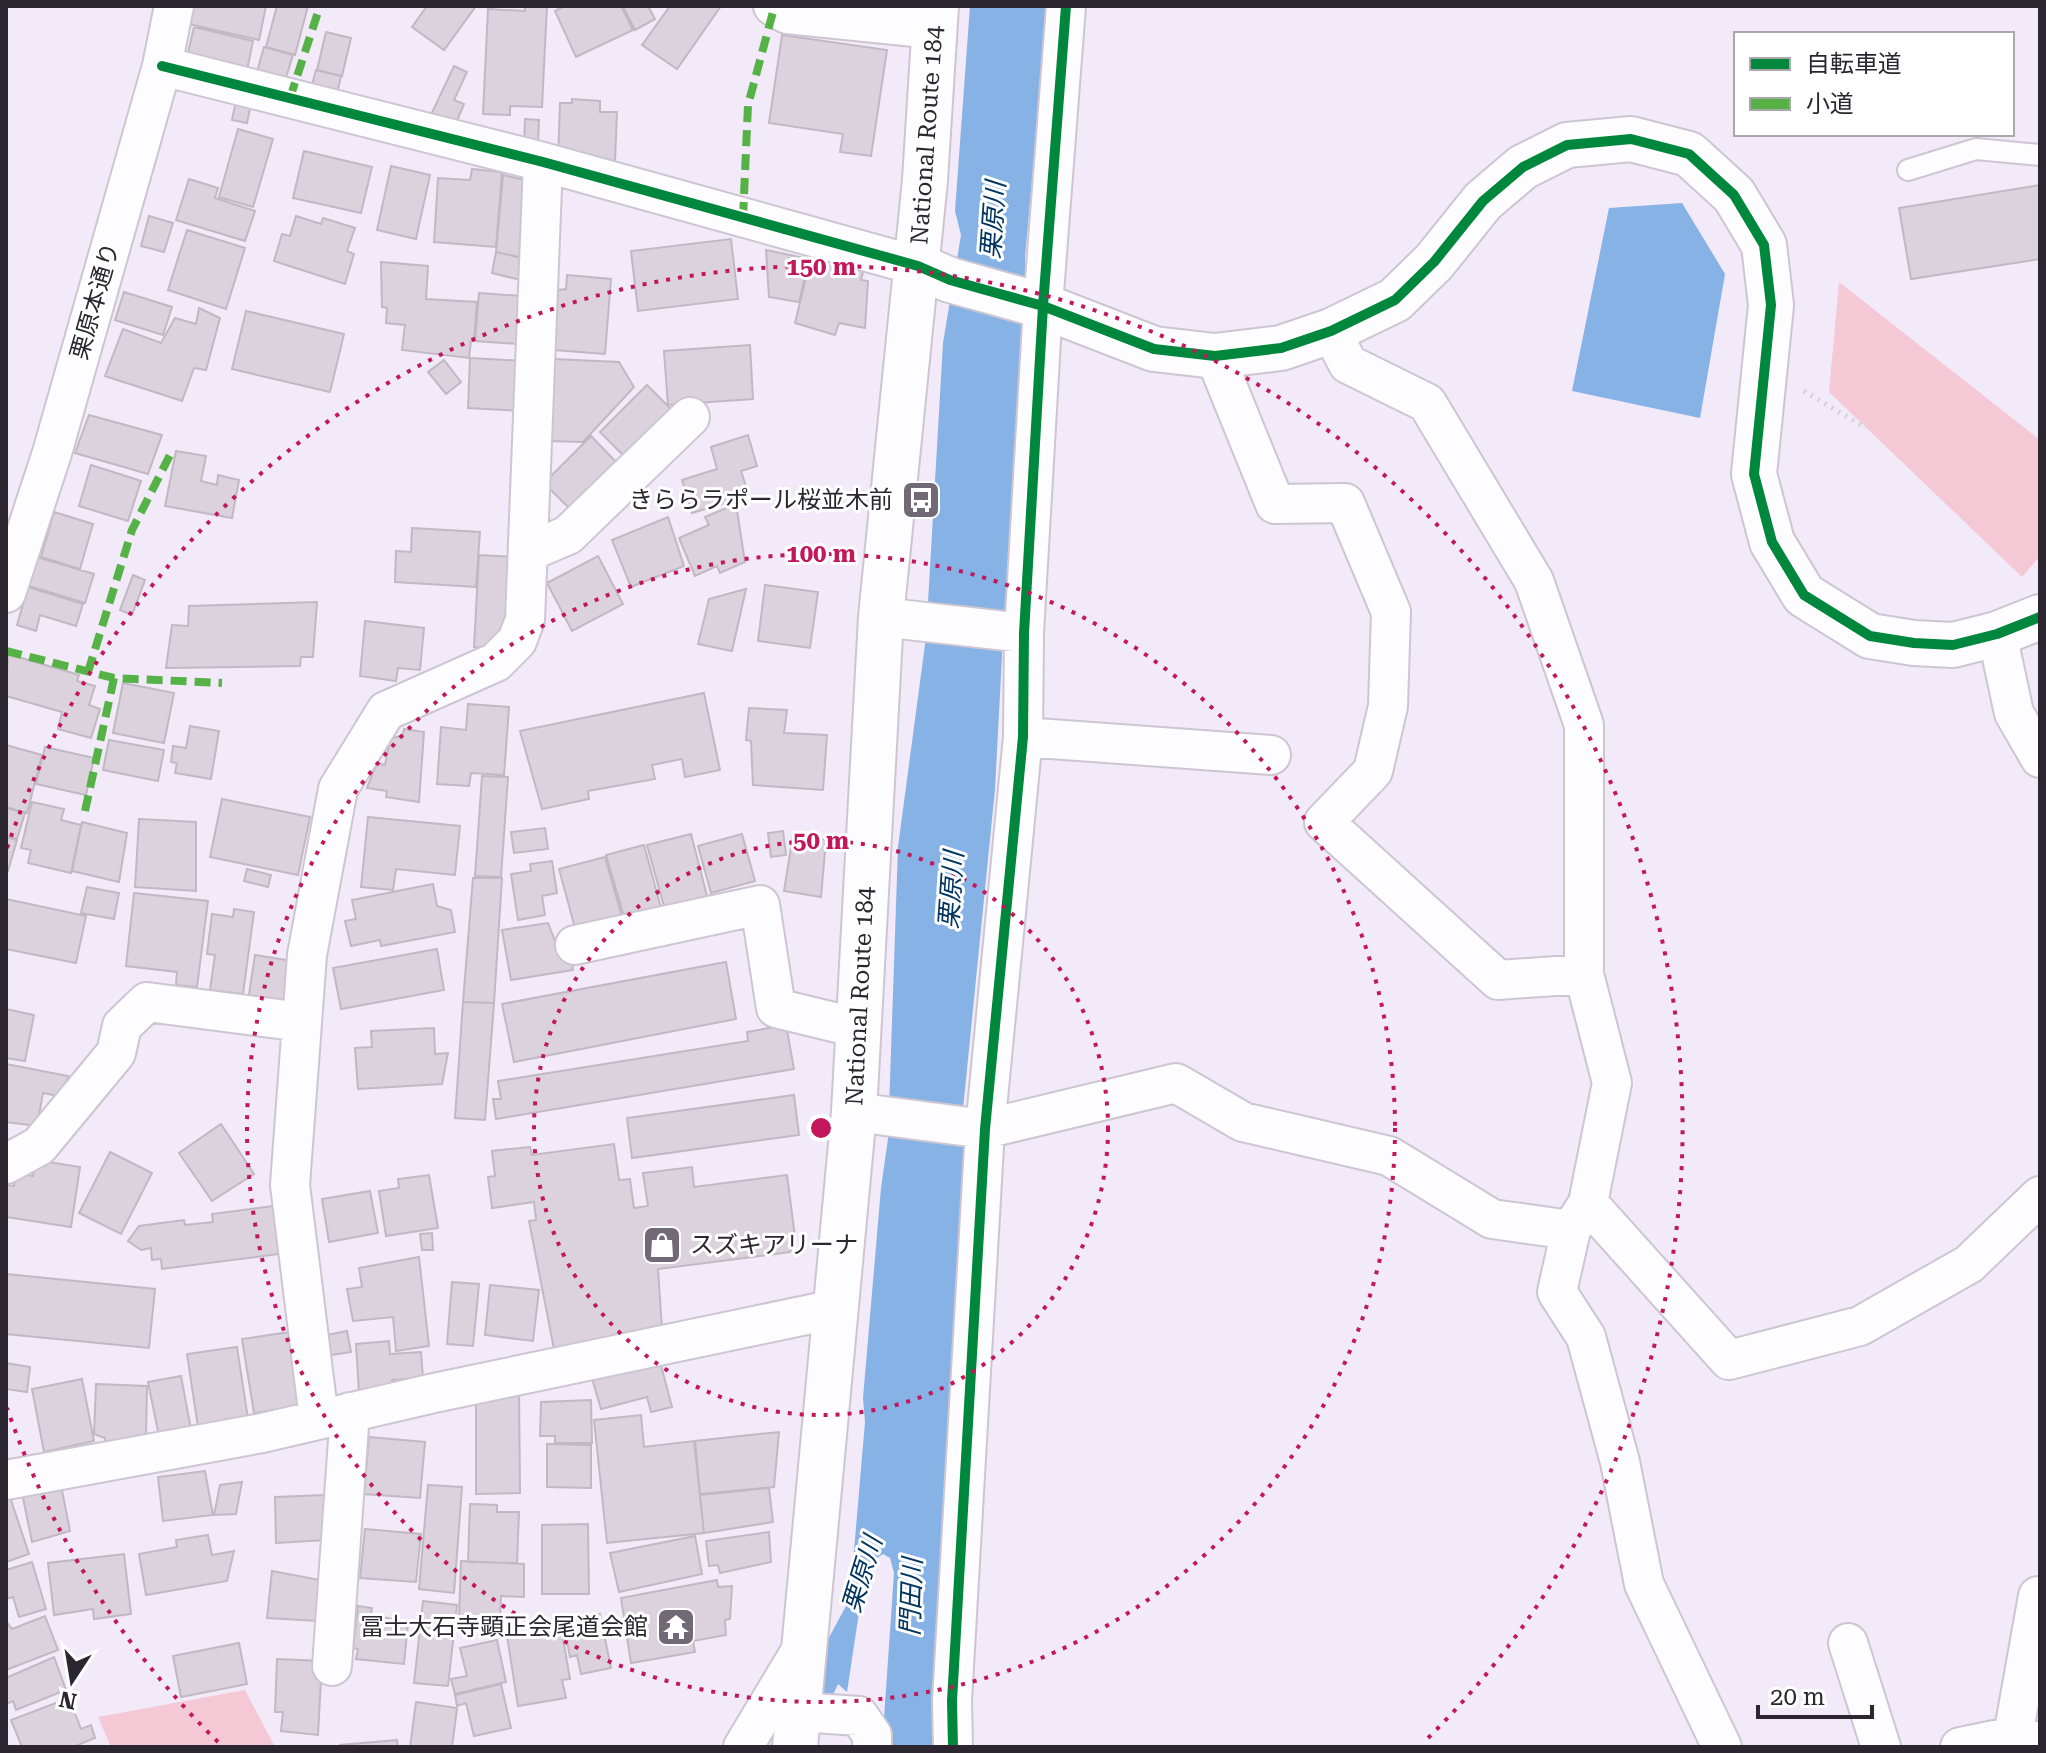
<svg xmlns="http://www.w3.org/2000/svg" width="2046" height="1753" font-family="'Roboto Serif','Noto Sans JP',serif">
	<rect width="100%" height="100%" fill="#f2e9f9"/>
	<path fill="#f4c9d5" d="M1839,282L2040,440V556L2022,577L1829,392Z
		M245,1690L275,1747H111L98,1717Z"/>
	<path fill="#86b2e5" d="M970,6H1048L1025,257V363L1015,549L1004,618L995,789L963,1109L968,1145L945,1747H882L894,1573L890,1558L883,1554L866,1566L847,1692L838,1684L809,1747H770L853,1593L851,1586L865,1422L863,1398L881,1188L888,1139L898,847L926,637L943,343L961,235L955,211Z
		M1682,203L1725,274L1700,418L1572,391L1609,208Z"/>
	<path fill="#dcd2dd" stroke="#c1b8c2" stroke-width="2" d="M188,6H266L259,40L184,23Z
		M277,6H308L295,55L266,47Z
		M427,6H476L444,50L412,27Z
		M525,6H547L542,107L510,106V115L483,114L488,9L525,11Z
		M565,6H621L633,30L576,57L555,11Z
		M623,6H648L655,19L635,30Z
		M670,6H721L677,69L642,45Z
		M194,27L253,41L246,75L186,61Z
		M326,32L351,38L342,76L317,70Z
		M782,35L887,50L871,156L840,152L843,134L769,123Z
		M264,47L293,55L283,87L255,79Z
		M454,66L467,72L454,100L464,104L454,128L428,121Z
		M316,70L341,76L337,94L311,88Z
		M572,99L600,101V112H617L615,161L558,159L560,103H572Z
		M236,101L251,104L247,123L232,120Z
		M525,119L539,120L538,145L524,144Z
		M238,129L273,139L253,207L219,197Z
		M304,151L372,167L361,213L293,198Z
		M391,166L430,175L416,239L377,230Z
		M472,169L502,172L496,247L434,242L438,178L470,180Z
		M503,175L525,180L519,257L496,252Z
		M189,179L218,188L215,198L255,211L245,241L176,220Z
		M2040,185V259L1911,279L1899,208Z
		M149,216L173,223L164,252L141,246Z
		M296,216L321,224L323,218L355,228L347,251L354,254L345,284L274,261L282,234L290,236Z
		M187,230L245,248L226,309L168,290Z
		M731,239L738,299L638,311L631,251Z
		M766,250L809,259L799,302L769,297Z
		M496,252L530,260L529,282L492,273Z
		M811,257L864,268L861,280L868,281L865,328L839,323L835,335L795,323Z
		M381,262L428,266L426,299L477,302L474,341H471L469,358L402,350L405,325L386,323L387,308L382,307Z
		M567,275L611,279L605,354L554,350L558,290L566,289Z
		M124,292L172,307L163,335L115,320Z
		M479,293L522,296L519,344L475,341Z
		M199,308L220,318L206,370L194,368L182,401L105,376L123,329L161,343L175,318L196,324Z
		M246,311L344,334L330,392L232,369Z
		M750,345L753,399L668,405L664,351Z
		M470,358L526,361L522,411L468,408Z
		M553,359L619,362L634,387L583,442L549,441Z
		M444,360L461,382L446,394L428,372Z
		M647,385L676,414L629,461L600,432Z
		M89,415L162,435L148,474L75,453Z
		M748,435L757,466L741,471L749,496L692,513L682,480L717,469L711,447Z
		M591,436L622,468L576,515L544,483Z
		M176,451L206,456L201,481L217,485L218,475L239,480L232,518L165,506Z
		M91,465L141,481L128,521L79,506Z
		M736,504L745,562L720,573L717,566L695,576L679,538L709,525L705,517Z
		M54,512L93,524L80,569L41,557Z
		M668,517L684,566L631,587L612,540Z
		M412,528L480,532L476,587L395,582L396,551L411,552Z
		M479,555L516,557L512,629L494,648L474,647Z
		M598,556L623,604L572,631L547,583Z
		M37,557L94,574L85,603L29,586Z
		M133,575L145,580L132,615L120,610Z
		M765,585L818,592L810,648L758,641Z
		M28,587L83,604L76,626L40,615L36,631L17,625Z
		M746,589L732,651L698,644L709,599Z
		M317,602L313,657H301L300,666L166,668L172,625L188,626L189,606Z
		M365,621L424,628L420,670L398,668L396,681L360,676Z
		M8,654L79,675L77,681L95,686L89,705L100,709L91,738L58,729L62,712L6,696Z
		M123,683L174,693L164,743L113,733Z
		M704,693L720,770L685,777L682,759L652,765L655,779L588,791L589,799L542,809L520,731Z
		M468,704L509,707L504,775L471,773L469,786L437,784L441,727L466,730Z
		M749,708L787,710L784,733L827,735L823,790L753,785L751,741L746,740Z
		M190,726L219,731L211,779L175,773L177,763L171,762L173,746L186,748Z
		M404,729L424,732L419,802L386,797L387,791L367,788L377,763L385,765L390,739L403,735Z
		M109,740L164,750L158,781L103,770Z
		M6,745L42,755L27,813L6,807Z
		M45,747L94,758L86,795L36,784Z
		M482,776L508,777L501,877L475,876Z
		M222,799L310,817L298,875L210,857Z
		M32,802L64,809L61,820L81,825L71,873L28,863L31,850L21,848Z
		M6,808L25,813L17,839L6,836Z
		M368,817L460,826L455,875L396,869L393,890L361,887Z
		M139,819L196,822V891L135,887Z
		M82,822L127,833L119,882L72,871Z
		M545,828L548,849L514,853L511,832Z
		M783,831L786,855L771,857L768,833Z
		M691,834L708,900L665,910L647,845Z
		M742,834L755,881L711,893L698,846Z
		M793,835L826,840L821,897L784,891Z
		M6,837L17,840L8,871L6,870Z
		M644,845L661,908L624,917L606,855Z
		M605,857L622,917L575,928L559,869Z
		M552,861L557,893L542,896L545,915L518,920L511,874L531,871L530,864Z
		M247,869L271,875L268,887L244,881Z
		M473,878H502L494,1003L463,1002Z
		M433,884L437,906L451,910L455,932L381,946L380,940L351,946L345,921L356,919L352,900Z
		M87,887L119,893L114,919L81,913Z
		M134,893L208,901L197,987L176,985L177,972L126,966Z
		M6,899L86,916L76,963L6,949Z
		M234,909L254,912L243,994L210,990L215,955L207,954L212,914L233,917Z
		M548,923L555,941L568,939L573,970L511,980L502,930Z
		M437,949L444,990L341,1009L333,968Z
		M255,955L293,961L286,1007L248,1001Z
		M726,962L736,1019L514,1062L502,1004Z
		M463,1002L494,1003L485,1120L455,1118Z
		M6,1009L34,1015L25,1061L6,1058Z
		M786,1025L794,1069L496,1119L493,1099H501L498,1081L748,1041L747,1032Z
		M434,1028L435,1054L448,1053L442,1084L358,1089L355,1048L372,1047L371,1031Z
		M6,1064L68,1076L64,1097L43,1093L37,1126L6,1122Z
		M794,1095L799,1135L632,1158L627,1118Z
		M221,1124L254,1174L212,1201L179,1153Z
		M614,1144L619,1180L630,1179L634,1208L648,1206L643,1173L692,1167L694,1187L787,1175L795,1237L789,1238L791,1252L658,1269L662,1329L554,1349L529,1221L536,1220L534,1202L492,1208L488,1177L495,1176L492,1151L530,1147L532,1155Z
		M110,1152L152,1173L121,1234L79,1213Z
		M36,1160L80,1167L71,1227L6,1217V1185L14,1186L16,1173L33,1176Z
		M429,1175L438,1228L386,1236L379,1191L399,1188L398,1179Z
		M370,1191L378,1233L329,1242L322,1199Z
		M273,1206L279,1254L162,1269L161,1259L152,1260L151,1248L141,1250L128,1241L139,1226L184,1220L185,1225L213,1222L212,1214Z
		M432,1233L433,1250H422L420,1234Z
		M419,1257L429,1346L396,1351L393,1317L353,1321L347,1289L362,1287L359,1268Z
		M6,1274L155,1289L149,1348L6,1334Z
		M452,1282L479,1284L473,1346L447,1344Z
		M490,1285L539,1290L533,1341L485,1335Z
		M347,1331L351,1352L331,1355L327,1335Z
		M290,1332L301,1406L254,1413L242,1339Z
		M389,1341L390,1354L421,1352L423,1378L392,1380V1391L359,1393L356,1344Z
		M237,1347L248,1419L198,1427L187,1354Z
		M658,1354L672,1407L651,1412L647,1397L601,1409L591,1375Z
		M6,1363L30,1367L27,1392L6,1389Z
		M181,1376L192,1435L160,1441L148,1382Z
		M82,1379L94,1441L44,1452L32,1389Z
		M96,1384L147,1386L146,1436L137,1435L136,1450L105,1454V1438L94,1434Z
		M476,1390H519L520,1493L476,1494Z
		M591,1400L592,1443H555V1436H540L541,1402Z
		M641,1415L644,1447L694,1441L704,1533L607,1543L594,1420Z
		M779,1432L774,1487L700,1494L695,1441Z
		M369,1437L425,1442L420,1498L364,1494Z
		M547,1444L591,1445V1488L547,1487Z
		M205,1471L213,1515L163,1521L158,1477Z
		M60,1480L70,1531L32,1542L21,1488Z
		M242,1482L236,1514L214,1515L220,1485Z
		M428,1485L462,1487L454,1593L419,1589Z
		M769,1488L773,1522L704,1533L700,1495Z
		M8,1491L29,1554L6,1562V1492Z
		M325,1495L326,1540L276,1543L275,1497Z
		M470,1504L497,1505V1512H519L517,1563L468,1562Z
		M588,1524L589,1594H542V1525Z
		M365,1529L421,1534L416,1582L360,1578Z
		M769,1532L771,1562L720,1573L718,1565L709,1566L706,1541Z
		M208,1535L212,1555L234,1551L227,1581L146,1595L139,1554L177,1547L176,1540Z
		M695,1536L702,1574L619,1592L610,1553Z
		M124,1554L131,1614L94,1619L93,1609L54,1615L48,1563Z
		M461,1561L524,1564V1597L501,1596L500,1619L459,1618Z
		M32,1562L46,1609L19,1617L13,1597L6,1599V1570Z
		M272,1571L320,1580L318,1621L267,1618Z
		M717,1580L718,1587L732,1586L730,1619L725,1620L726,1635L693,1641L695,1652L631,1663L621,1598Z
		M423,1601L457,1605L448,1686L414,1683Z
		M358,1606L372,1608L371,1614L408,1623L404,1664L356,1659L358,1649L353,1648Z
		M600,1614L611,1668L581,1674L577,1655L570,1657L563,1621Z
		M45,1616L58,1650L6,1670V1621L12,1629Z
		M561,1627L570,1679L562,1680L566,1698L518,1706L507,1636Z
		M497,1640L506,1682L455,1694L451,1679L467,1676L460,1648Z
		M239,1643L247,1684L181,1697L173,1656Z
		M54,1657L66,1690L16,1710L13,1701L6,1704V1678Z
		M277,1659L322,1661L318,1735L281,1731L283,1712H275Z
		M501,1684L511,1728L474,1736L466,1703L457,1706L455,1695Z
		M69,1698L81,1729L91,1725L95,1738L73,1747H22L11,1720Z
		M416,1702L457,1708L452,1747H410Z
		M397,1740L398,1747H340V1745Z"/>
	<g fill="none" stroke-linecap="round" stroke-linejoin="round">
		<g stroke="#cdc6d2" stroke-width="24">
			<path id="service" d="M1908,170L1976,149L2040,155"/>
		</g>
		<g stroke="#cdc6d2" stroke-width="42">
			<path id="minor" d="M773,6L787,14L934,29
				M162,66L543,162L918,266
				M1331,331L1348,364L1427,403L1534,581L1584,725V974L1612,1083L1588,1203L1571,1230L1557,1292L1586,1337L1620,1462L1644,1584L1722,1747
				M1215,356L1275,504L1345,503L1391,612L1388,706L1373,771L1324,822L1498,980L1584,974
				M528,552L568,535L690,417
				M6,593L52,453L162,66L174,6
				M881,617L1024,633
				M1997,634L2014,713L2040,758
				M1023,737L1271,755
				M575,945L760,905L776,1008L858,1028
				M854,1112L985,1129L1176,1083L1243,1122L1389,1156L1492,1219L1571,1230
				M6,1164L39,1146L116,1053L122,1026L147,1002L302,1022
				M1588,1203L1729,1360L1860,1326L1969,1264L2040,1196
				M319,1419L290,1185L307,955L338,789L386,711L496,662L517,641L525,620L543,162
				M6,1480L262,1433L434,1393L835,1309
				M1848,1643L1881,1747
				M332,1666L350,1412
				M799,1712L859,1716L872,1735V1747
				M2013,1736L2038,1596
				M743,1747L806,1642
				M953,1747L952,1701L985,1129L1023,737L1024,633L1043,306L1066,6
				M1960,1747L2013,1736L2040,1742"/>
		</g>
		<g stroke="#cdc6d2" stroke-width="48">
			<path id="tertiary" d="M918,266L950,280L1043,306L1154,349L1215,356L1281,348L1331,331L1395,300L1434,262L1483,201L1523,167L1567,145L1631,139L1689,154L1734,195L1764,245L1771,305L1754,474L1772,542L1804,595L1870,636L1914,643L1953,645L1997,634L2040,617"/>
		</g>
		<g stroke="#cdc6d2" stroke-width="48">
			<path id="trunk" d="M795,1747L854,1112L881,617L925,180L936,6"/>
		</g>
		<path stroke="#d4d1d6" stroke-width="5" stroke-dasharray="2 6" stroke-linecap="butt" d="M1804,391L1866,428"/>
		<use href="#service" stroke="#fdfcfe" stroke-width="20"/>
		<use href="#minor" stroke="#fdfcfe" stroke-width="38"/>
		<use href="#tertiary" stroke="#fdfcfe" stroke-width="44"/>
		<use href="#trunk" stroke="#fdfcfe" stroke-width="44"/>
		<path stroke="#56b246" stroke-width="8" stroke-dasharray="16 8" stroke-linecap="butt" d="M290,98L320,6
			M743,218L748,105L774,8
			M6,651L114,678L222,683
			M88,672L132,530L170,455
			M85,811L114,678"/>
		<g stroke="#fff" stroke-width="15">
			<path id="cycleway" d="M162,66L543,162L918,266L950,280L1043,306L1154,349L1215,356L1281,348L1331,331L1395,300L1434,262L1483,201L1523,167L1567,145L1631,139L1689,154L1734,195L1764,245L1771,305L1754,474L1772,542L1804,595L1870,636L1914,643L1953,645L1997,634L2040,617
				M953,1747L952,1701L985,1129L1023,737L1024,633L1043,306L1066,6"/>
		</g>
		<use href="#cycleway" stroke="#00873e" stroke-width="10"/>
	</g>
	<g fill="none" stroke="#c2185b" stroke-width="4" stroke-dasharray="4 8">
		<circle cx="821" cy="1128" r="287"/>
		<circle cx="821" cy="1128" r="574"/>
		<path d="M218 1742A861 861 0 0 1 7 1408M7 848A861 861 0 1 1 1424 1742"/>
	</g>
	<defs>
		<g id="bus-square" transform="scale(2)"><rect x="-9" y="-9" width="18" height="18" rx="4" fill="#716a76" stroke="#fff"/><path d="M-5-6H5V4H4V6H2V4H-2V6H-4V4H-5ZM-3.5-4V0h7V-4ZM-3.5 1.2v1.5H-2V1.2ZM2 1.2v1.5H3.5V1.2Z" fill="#fff"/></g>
		<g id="shop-square" transform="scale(2)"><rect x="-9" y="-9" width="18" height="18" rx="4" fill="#716a76" stroke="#fff"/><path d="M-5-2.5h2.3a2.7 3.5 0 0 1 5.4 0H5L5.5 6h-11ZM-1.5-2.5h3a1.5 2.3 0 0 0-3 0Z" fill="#fff"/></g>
		<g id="temple-square" transform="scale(2)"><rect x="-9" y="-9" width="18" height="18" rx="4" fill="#716a76" stroke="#fff"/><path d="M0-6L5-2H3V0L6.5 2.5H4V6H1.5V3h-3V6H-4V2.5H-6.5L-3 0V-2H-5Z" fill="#fff"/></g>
	</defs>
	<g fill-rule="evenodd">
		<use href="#bus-square" x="921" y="500"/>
		<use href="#shop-square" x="662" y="1245"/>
		<use href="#temple-square" x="676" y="1627"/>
	</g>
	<g text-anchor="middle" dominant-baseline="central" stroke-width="6" stroke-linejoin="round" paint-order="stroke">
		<g font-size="24" fill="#2c2630" stroke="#fff">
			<text transform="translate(927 135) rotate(-86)">National Route 184</text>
			<text transform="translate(95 301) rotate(-74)">栗原本通り</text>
			<text transform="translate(860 996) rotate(-87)">National Route 184</text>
		</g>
		<g font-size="24" fill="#2c2630" stroke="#fff" text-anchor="end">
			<text x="893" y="500">きららラポール桜並木前</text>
			<text x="690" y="1245" text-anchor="start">スズキアリーナ</text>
			<text x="648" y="1627">冨士大石寺顕正会尾道会館</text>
		</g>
		<g font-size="26" font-style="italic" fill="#023660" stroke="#fff">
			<text transform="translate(993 220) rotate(-86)">栗原川</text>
			<text transform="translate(951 890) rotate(-86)">栗原川</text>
			<text transform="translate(862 1574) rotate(-73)">栗原川</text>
			<text transform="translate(911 1597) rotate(-88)">門田川</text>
		</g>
	</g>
	<circle cx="821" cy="1128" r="12" fill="#c2185b" stroke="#fff" stroke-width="4"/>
	<g font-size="24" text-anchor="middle" font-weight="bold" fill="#c2185b" stroke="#fff" stroke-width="6" stroke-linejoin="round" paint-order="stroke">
		<text x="821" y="275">150 m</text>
		<text x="821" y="562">100 m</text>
		<text x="821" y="849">50 m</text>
	</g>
	<rect width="2046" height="1753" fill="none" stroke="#2c2630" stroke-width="16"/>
	<rect x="1734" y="32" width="280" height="104" fill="#ffffff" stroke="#aba8ac" stroke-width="2"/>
	<rect x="1750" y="58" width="40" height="12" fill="#00873e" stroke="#aba8ac" stroke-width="2"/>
	<text x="1806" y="72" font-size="24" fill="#2c2630">自転車道</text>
	<rect x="1750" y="98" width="40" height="12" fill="#56b246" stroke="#aba8ac" stroke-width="2"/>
	<text x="1806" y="112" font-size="24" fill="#2c2630">小道</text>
	<g transform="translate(72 1681) rotate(192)" stroke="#ffffff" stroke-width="6" paint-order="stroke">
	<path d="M0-6L14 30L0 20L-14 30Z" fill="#2c2630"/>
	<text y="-12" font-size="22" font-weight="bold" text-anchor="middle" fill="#2c2630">N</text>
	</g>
	<path d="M1758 1705v12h114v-12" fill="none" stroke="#2c2630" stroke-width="4"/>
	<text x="1770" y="1705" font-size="24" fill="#2c2630" stroke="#ffffff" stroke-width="6" paint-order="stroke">20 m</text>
</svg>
